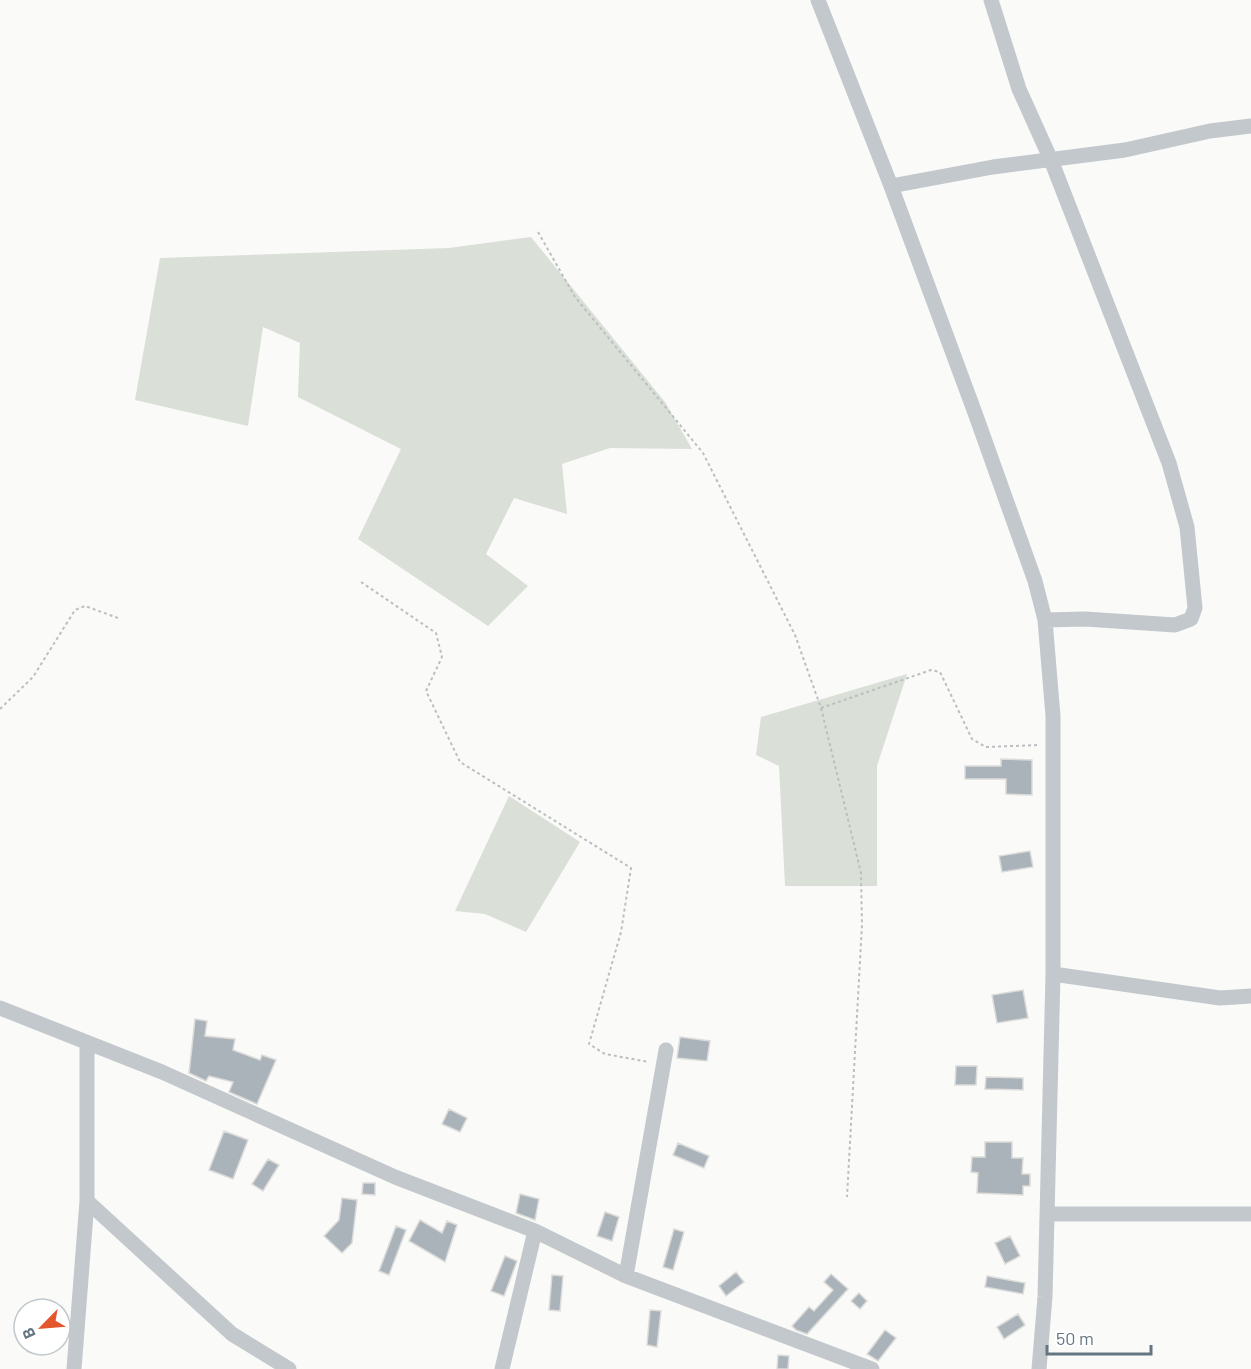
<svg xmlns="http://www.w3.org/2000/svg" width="1251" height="1369" font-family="Barlow,sans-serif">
	<rect width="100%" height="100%" fill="#fafaf8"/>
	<path fill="#dadfd7" d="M531,237L665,402L692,449L610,448L562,464L567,514L514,498L486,554L528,586L488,626L358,539L401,449L298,397L300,343L263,327L248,426L135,400L160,258L449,248Z
		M907,674L877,766V886H785L779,766L756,755L761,717Z
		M509,796L580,842L526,932L485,914L455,911Z"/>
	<path fill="#aab3b9" stroke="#dcdcda" stroke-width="1.5" d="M1001,759L1032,760V795L1006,794V779H965V766H1001Z
		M1030,851L1033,867L1002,872L999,856Z
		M1023,990L1028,1018L997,1023L992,995Z
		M195,1019L207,1021L205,1036L235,1039L233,1050L260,1060L262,1055L276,1060L257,1104L229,1092L233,1082L209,1076L206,1081L189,1073Z
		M680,1037L710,1041L707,1061L677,1058Z
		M956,1066H977L976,1085H955Z
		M986,1077L1023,1078V1090L985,1089Z
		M449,1109L467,1118L460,1132L442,1124Z
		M224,1131L248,1140L233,1179L209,1170Z
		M985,1142H1012V1158H1023L1022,1174H1030V1186H1023V1195L977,1193L978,1173L971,1172L972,1157H985Z
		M678,1143L709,1156L704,1168L673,1155Z
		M268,1159L279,1165L263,1191L252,1184Z
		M363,1183H375V1195L362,1194Z
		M520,1194L539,1199L535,1220L516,1213Z
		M342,1198L357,1200L352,1243L342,1253L324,1236L339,1220Z
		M605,1212L619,1217L612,1241L597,1236Z
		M420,1220L442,1233L447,1221L457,1225L445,1262L409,1241Z
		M396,1226L406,1230L389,1275L379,1271Z
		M674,1229L684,1232L673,1270L663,1267Z
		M1010,1236L1020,1256L1005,1264L995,1243Z
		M505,1256L517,1261L504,1296L491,1291Z
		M736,1272L744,1282L726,1296L719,1286Z
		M831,1274L848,1289L807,1334L796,1330L792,1326L809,1307L814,1311L833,1290L824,1282Z
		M552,1275L563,1276L560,1311L549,1310Z
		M987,1276L1025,1283L1023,1294L985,1287Z
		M859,1293L867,1301L860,1309L851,1301Z
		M650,1310L661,1311L657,1347L647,1345Z
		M1018,1314L1025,1325L1004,1339L997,1327Z
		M885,1330L896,1338L878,1361L867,1354Z
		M778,1355L789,1356L788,1369H777Z"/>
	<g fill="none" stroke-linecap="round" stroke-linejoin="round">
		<path stroke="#bbbfc2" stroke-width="2" stroke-dasharray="3 3" stroke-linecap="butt" d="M538,232L575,297L703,453L795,635L821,708L861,873L862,925L847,1197
			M361,582L436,633L442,657L426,691L460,762L631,868L621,932L589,1044L605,1054L649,1062
			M821,708L931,670L940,672L972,739L986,747L1040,745
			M0,709L33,677L75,610L85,606L118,618"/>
		<path stroke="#c3c8cc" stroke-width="15" d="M818,0L891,186L975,413L1035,581L1045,620L1053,716V974L1045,1297L1039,1369
			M991,0L1019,89L1051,160L1169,463L1187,527L1195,608L1191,619L1175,625L1085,619L1045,620
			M891,186L993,167L1125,150L1210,131L1251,126
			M1053,974L1220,998L1251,996
			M0,1008L162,1072L395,1177L535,1231L626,1276L872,1369
			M87,1201L232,1334L289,1369
			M1047,1214H1251
			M626,1276L666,1050
			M74,1369L87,1201V1043
			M502,1369L535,1231"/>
	</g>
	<g transform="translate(42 1327) rotate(245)"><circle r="28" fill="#ffffff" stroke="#c1c8cd" stroke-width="1.5"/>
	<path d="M0-4.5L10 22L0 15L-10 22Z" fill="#e4572e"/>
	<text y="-9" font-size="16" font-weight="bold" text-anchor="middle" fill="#657683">B</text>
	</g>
	<path d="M1047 1345v9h104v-9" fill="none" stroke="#657683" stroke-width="3"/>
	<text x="1056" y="1345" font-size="18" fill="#657683" stroke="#ffffff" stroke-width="4.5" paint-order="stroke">50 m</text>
</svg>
